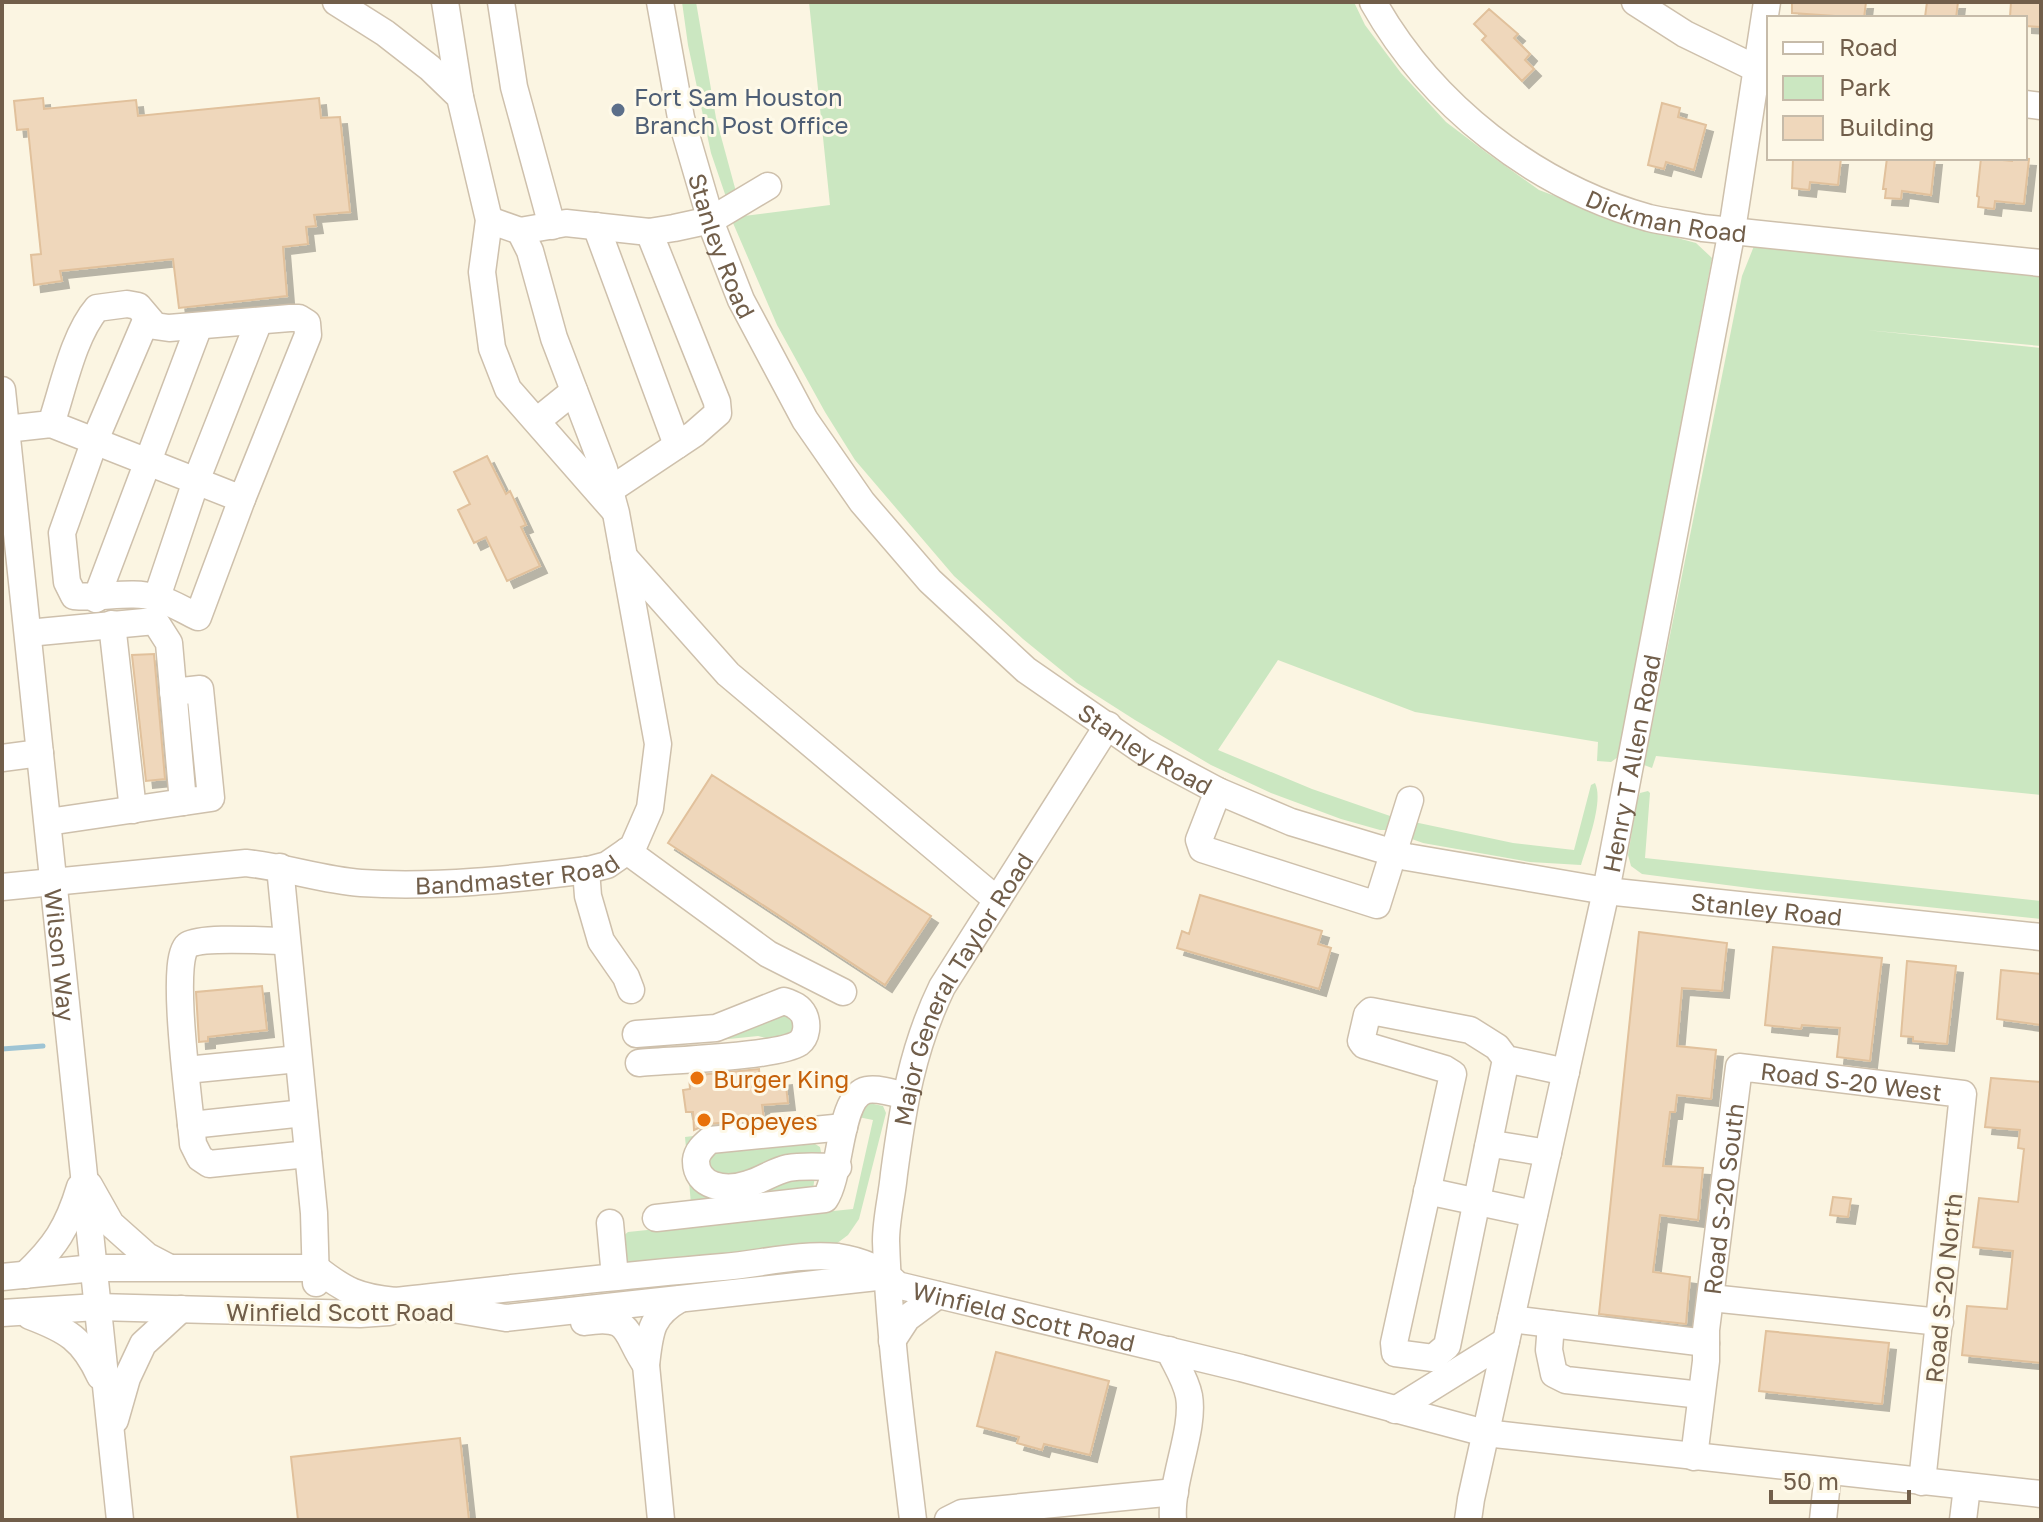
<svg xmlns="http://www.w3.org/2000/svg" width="2043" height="1522" font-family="'Golos Text',sans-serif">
	<defs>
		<filter id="shadow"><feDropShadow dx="7" dy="7" stdDeviation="0" flood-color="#0004"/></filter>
	</defs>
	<rect width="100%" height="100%" fill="#fbf5e2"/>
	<path fill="#cbe7c1" d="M682,2H696L716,118L735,188V194L726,197L711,153L688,45Z
		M809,2H1354L1365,25L1401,73L1446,122L1487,153L1539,190L1640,228L1696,243L1712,258L1618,757L1611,762L1597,761L1598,742L1415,712L1278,660L1218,750L1312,789L1393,817L1389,830H1380L1341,819L1271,793L1211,765L1135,720L1077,683L1023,639L954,576L855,460L825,412L777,325L733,223L744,216L830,205Z
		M1763,244L2041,274V346L1866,330L2041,348V795L1656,756L1652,768L1644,765L1742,276L1754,246Z
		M1595,783C1604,801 1587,845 1581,865L1530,862L1423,843L1409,838L1414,822L1513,843L1574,850L1591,785Z
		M1648,791L1650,793L1645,858L2041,901V919L1757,889L1642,874L1631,866L1628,855L1637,801L1640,793Z
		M789,1008L799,1030L783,1042L758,1036L661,1046L653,1044Z
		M864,1102L883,1106L886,1113L859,1219L848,1235L836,1244L630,1268L623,1260L622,1237L628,1232L853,1209L873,1120L858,1117Z
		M710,1134L692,1173L767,1182L815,1176L813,1189L691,1204L685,1137Z
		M815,1144L820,1147L822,1157L716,1182L704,1158L707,1153Z"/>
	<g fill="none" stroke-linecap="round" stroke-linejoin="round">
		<path stroke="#9ec4d4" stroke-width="5" d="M2,1049L43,1046"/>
	</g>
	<path fill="#efd7bb" stroke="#e1c19c" stroke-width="2" filter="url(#shadow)" d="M1792,2H1866L1864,18L1792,13Z
		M1927,2H1958L1956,18L1925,17Z
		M2011,2H2041V27L2025,26V18L2010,17Z
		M1489,9L1518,34L1514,38L1530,54L1525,60L1534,69L1522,81L1482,40L1486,36L1474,24Z
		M43,98L44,109L136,100L138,116L319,98L321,118L340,117L350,212L314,215L316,226L306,227L308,244L283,247L287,296L179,308L173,259L60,271L62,281L34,285L31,255L41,254L28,129L17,130L14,101Z
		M1662,103L1680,108L1678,117L1706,125L1694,170L1666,162L1664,169L1648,165Z
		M1793,158H1841L1838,185L1810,182L1809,190L1792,188Z
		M1887,158H1935L1931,195L1902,191L1901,199L1885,198L1886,189H1883Z
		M1981,158L2012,161V158L2029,159L2024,204L1995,201L1994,209L1978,207L1979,197L1977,196Z
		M487,456L506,494L510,491L526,525L521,527L540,566L507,581L486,537L474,543L458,510L470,504L454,472Z
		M154,654L165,779L146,781L132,655Z
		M712,775L931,916L885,985L668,843Z
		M1200,895L1322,931L1318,944L1331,948L1319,989L1177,948L1182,931L1189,934Z
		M1639,932L1727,943L1722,991L1682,988L1677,1046L1716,1050L1711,1099L1677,1095L1675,1112H1670L1663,1166L1703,1168L1698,1220L1660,1215L1653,1272L1690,1277L1686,1324L1599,1314Z
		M1773,947L1882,958L1870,1061L1837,1057L1840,1028L1802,1025L1801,1029L1765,1025Z
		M1907,961L1956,966L1947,1044L1913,1041V1037L1901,1036Z
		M2001,970L2041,974V1025L1997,1019Z
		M262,986L267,1030L208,1037V1041L199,1042L196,992Z
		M759,1069L760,1081L785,1078L788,1103L762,1105L764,1119L708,1124L694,1130L693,1112H686L683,1090L690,1089L689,1076Z
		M1991,1078L2041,1082V1363L1962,1355L1967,1306L2007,1309L2013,1251L1973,1247L1979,1198L2018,1202L2024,1149L2018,1148L2020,1130L1985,1127Z
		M1833,1197L1851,1199L1848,1217L1830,1215Z
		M1766,1331L1889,1343L1882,1404L1759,1391Z
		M996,1352L1109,1381L1090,1455L1044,1444L1042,1450L1017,1443L1019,1437L977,1426Z
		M460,1438L469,1520H298L291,1457Z"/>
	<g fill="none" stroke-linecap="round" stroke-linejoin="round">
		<g stroke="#cec0ac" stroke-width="29">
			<g id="minor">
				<path d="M336,2L385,33L430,68L460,97L489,220L482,272L492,348L508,389L614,510"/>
				<path d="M445,2L460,97"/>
				<path d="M501,2L514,87L552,226"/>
				<path id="s1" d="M660,2L681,118L714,231L741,300L805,420L862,502L930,581L1026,670L1143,751L1218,791L1291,822L1407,857L1606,891L2041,937"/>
				<path id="s2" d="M1373,2C1431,105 1534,186 1649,218C1666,222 1685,224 1703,228L2041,263"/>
				<path d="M1635,2L1685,34L1757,69"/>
				<path d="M2025,104L2041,106"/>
				<path d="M596,226L677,445"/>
				<path d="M520,231L566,223L649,232L674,228L711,220L768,186"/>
				<path d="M147,318L95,440L62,533L67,582L74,596C102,599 131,590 157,598C171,602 185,611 198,617L242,499"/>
				<path id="s3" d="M2,390L120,1520"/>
				<path d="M538,420L574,391"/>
				<path d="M6,429L51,424L242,499L308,335L307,323L299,318H290L169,328L155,326L138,306L127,304L97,308C73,336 63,389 51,424"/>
				<path d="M610,490L694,434L718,413L717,402L649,232"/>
				<path d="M624,557L728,674L997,900"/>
				<path d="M157,597L196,481L259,321"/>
				<path d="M96,599L199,326"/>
				<path d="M112,624L133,810"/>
				<path d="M28,633L155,621L169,643L183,802"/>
				<path d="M2,758L40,753"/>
				<path d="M1218,791L1199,840L1202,849L1377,905L1410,800"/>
				<path d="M48,822L211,798L200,689L173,692"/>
				<path d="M627,851L768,954L843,992"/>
				<path d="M280,867L314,1213L316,1283"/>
				<path d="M586,870L588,896L601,941L626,977L631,990"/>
				<path id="s4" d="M2,887L246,863C285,867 322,880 361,883C436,888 514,879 588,870L607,865L633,847L650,808L658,744L616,513L604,469L554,338L530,251L520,231L489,220"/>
				<path d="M286,941C265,941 203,936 188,945C168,956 191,1116 193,1144L200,1158L209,1164L308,1154"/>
				<path d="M636,1034L716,1028L784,1001C793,1004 800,1007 804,1015C808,1024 807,1037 799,1043C778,1057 670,1060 639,1063"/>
				<path d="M1506,1059L1447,1346L1433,1358L1395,1353L1394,1343L1453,1074L1445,1069L1364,1045L1361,1041L1367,1015L1371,1011L1470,1030L1497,1047L1506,1059L1566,1072"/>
				<path d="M186,1070L298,1059"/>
				<path d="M191,1125L304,1113"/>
				<path d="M1488,1147L1499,1145L1548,1153"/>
				<path d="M838,1167C822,1167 804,1165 788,1168C774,1171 762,1180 748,1184C727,1191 695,1188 696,1160C697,1151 704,1145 710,1140L844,1127"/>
				<path d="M89,1185L111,1224L147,1256L168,1267"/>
				<path d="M1427,1191L1534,1214"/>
				<path d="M656,1218L825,1199C842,1174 838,1096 867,1090C878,1088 894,1093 905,1096"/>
				<path d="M610,1223L615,1277"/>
				<path id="s5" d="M316,1268C345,1291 358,1297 395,1301C504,1289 613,1276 723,1267C761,1264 799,1253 838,1257C858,1260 884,1269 897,1285L1241,1368L1485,1433L2041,1494"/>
				<path d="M25,1275C55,1247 68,1227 80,1187"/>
				<path d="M2,1277L94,1268H316"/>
				<path d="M1711,1298L1940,1322"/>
				<path d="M432,1309L447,1308L506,1318L886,1276"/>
				<path d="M2,1313L97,1307L360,1314L389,1312"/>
				<path d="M30,1316C67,1330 83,1339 100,1376"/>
				<path d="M1511,1319L1706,1343"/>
				<path d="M584,1322C633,1314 624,1334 646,1365"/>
				<path d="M1551,1324L1549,1350L1554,1374L1566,1380L1701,1395"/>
				<path d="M892,1341L907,1318L938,1295"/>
				<path d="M1169,1350C1176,1365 1186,1380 1189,1396C1195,1430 1170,1481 1173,1520"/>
				<path d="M1395,1410L1506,1341"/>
				<path d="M115,1420L127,1378L143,1344L181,1309"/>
				<path id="s6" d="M1694,1457L1706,1361V1330L1739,1067L1963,1094L1922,1482"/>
				<path d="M661,1520L646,1365C650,1332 650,1316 680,1299"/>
				<path id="s7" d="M913,1520C902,1427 889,1334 886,1241C886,1219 892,1196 894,1174C903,1106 912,1049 942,987L1108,725"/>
				<path d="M948,1520L962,1513L1175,1492"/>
				<path id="s8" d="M1468,1520L1471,1499L1606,891L1732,230L1767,2"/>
				<path d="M1823,1520L1828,1472"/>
				<path d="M1963,1520L1967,1487"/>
			</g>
		</g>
		<use href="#minor" stroke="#fff" stroke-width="26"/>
	</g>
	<circle fill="#5c6f8a" stroke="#fef9e8" stroke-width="3" cx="618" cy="110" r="8"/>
	<g fill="#e8710a" stroke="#fef9e8" stroke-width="3">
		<circle cx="697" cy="1078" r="8"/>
		<circle cx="704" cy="1120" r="8"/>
	</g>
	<g text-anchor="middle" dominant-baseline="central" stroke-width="6" stroke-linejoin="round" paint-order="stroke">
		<g font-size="24" fill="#4e5e75" stroke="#fef9e8" text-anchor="start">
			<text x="634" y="96">Fort Sam Houston<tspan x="634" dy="28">Branch Post Office</tspan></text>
		</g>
		<g font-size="24" fill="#715e4a" stroke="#fef9e8">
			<text stroke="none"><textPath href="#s2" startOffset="376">Dickman Road</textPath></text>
			<text stroke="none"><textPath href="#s1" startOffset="252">Stanley Road</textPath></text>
			<text stroke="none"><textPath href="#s1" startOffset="924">Stanley Road</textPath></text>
			<text stroke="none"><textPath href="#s8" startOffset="774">Henry T Allen Road</textPath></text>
			<text stroke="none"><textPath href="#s4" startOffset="518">Bandmaster Road</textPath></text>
			<text stroke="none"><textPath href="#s1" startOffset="1572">Stanley Road</textPath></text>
			<text stroke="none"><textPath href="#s3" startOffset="568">Wilson Way</textPath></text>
			<text stroke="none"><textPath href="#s7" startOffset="548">Major General Taylor Road</textPath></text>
			<text stroke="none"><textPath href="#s6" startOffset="506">Road S-20 West</textPath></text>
			<text stroke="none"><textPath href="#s6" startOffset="260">Road S-20 South</textPath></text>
			<text transform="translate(1943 1288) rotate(-84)">Road S-20 North</text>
			<text x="340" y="1311">Winfield Scott Road</text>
			<text stroke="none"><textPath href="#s5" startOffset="730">Winfield Scott Road</textPath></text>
		</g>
		<g font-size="24" fill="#c56008" stroke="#fef9e8" text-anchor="start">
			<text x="713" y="1078">Burger King</text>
			<text x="720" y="1120">Popeyes</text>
		</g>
	</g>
	<rect width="2043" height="1522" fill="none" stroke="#715e4a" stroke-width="8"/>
	<rect x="1767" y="16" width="260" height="144" fill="#fef9e8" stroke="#c6bba9" stroke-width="2"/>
	<rect x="1783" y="42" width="40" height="12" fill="#ffffff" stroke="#c6bba9" stroke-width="2"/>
	<text x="1839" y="56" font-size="24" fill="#715e4a">Road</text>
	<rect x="1783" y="76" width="40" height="24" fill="#cbe7c1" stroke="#c6bba9" stroke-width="2"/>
	<text x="1839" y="96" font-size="24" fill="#715e4a">Park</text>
	<rect x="1783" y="116" width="40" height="24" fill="#efd7bb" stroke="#c6bba9" stroke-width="2"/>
	<text x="1839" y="136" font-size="24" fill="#715e4a">Building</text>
	<path d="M1771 1490v12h138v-12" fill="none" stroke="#715e4a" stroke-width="4"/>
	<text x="1783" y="1490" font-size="24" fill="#715e4a" stroke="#fef9e8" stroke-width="6" paint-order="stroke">50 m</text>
</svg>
